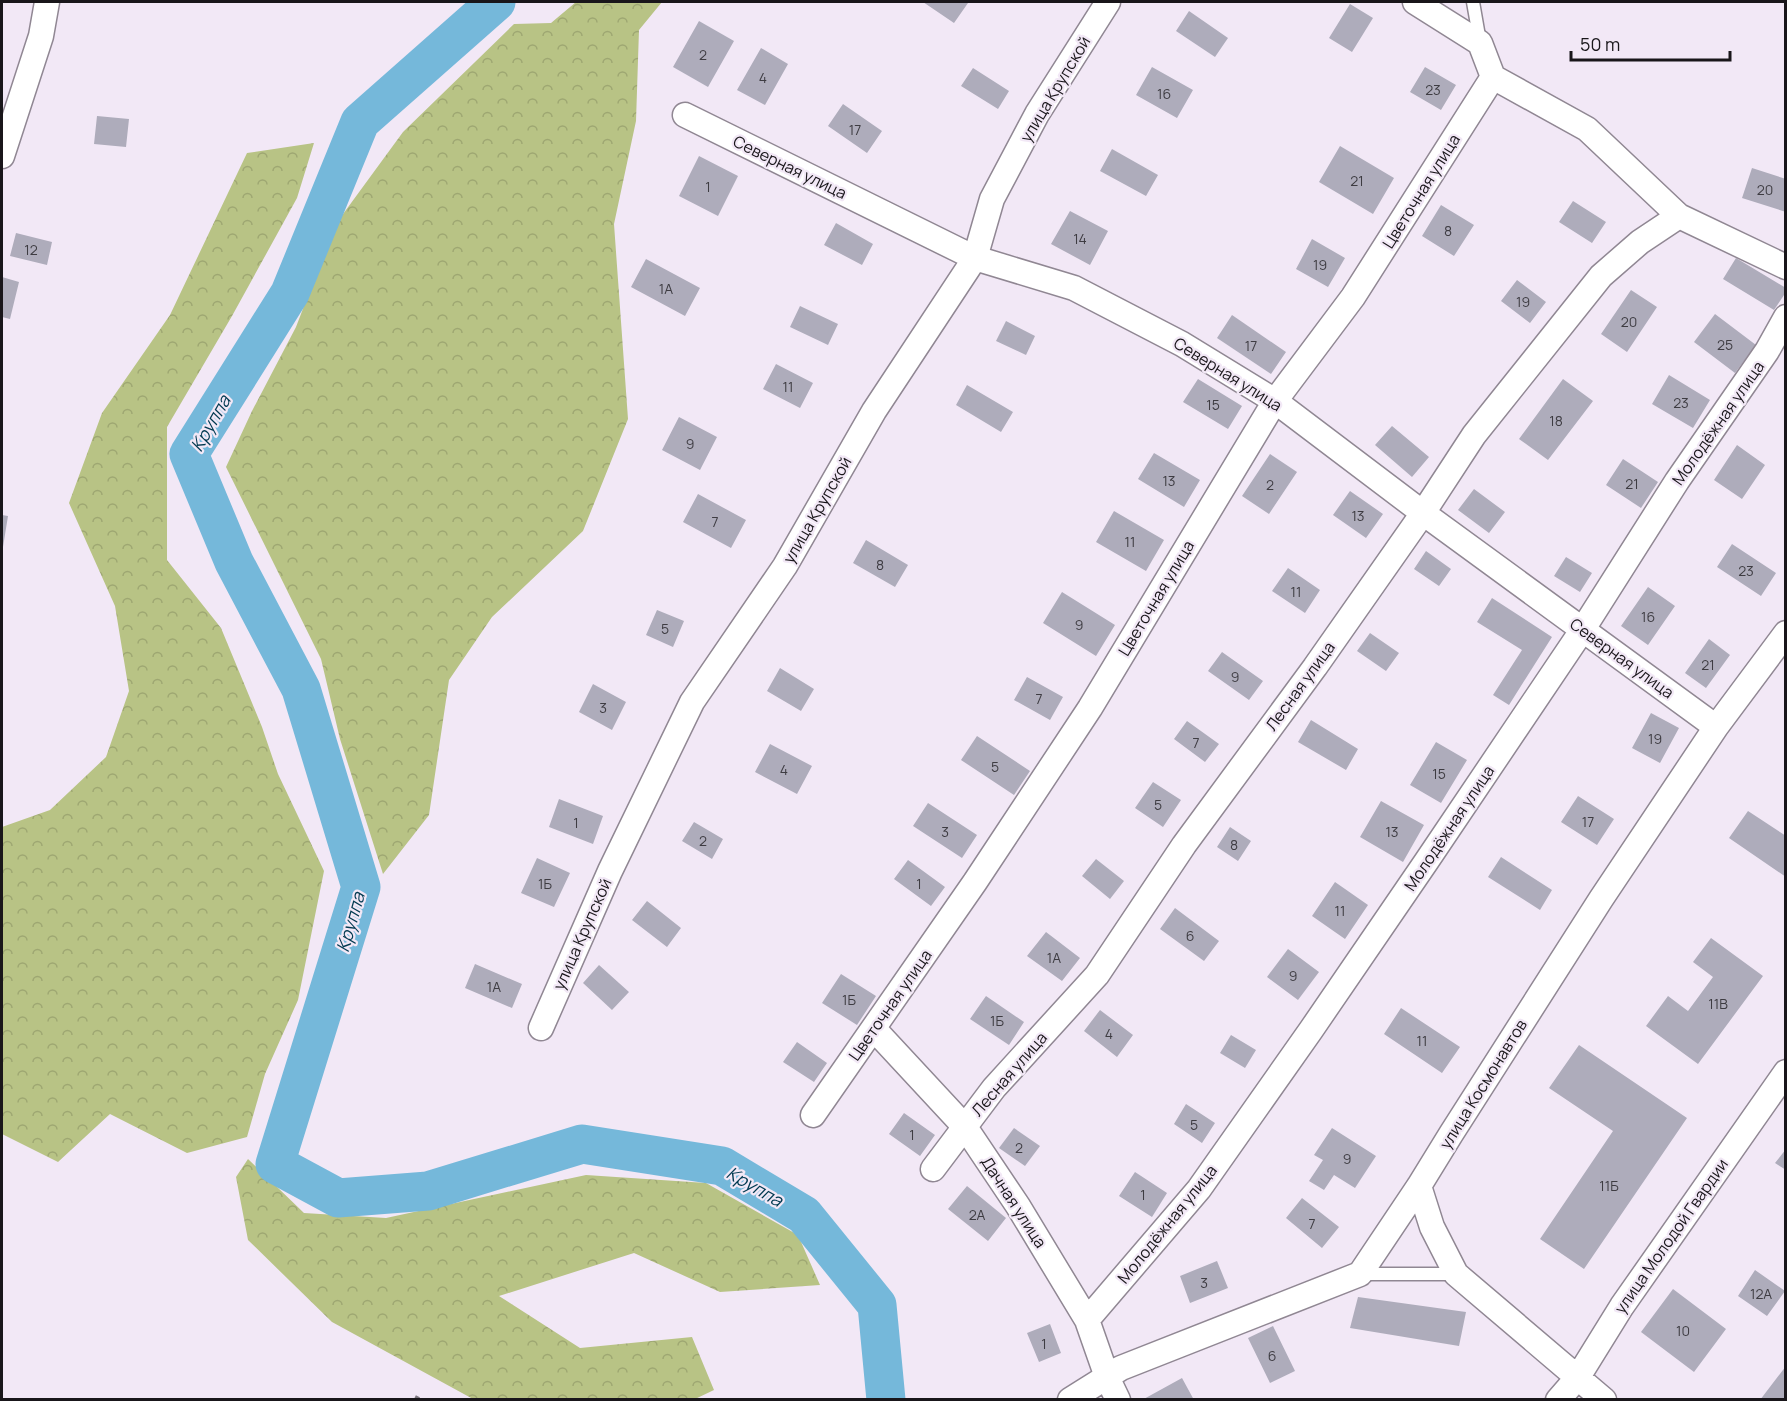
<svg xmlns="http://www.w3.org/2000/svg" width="1787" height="1401" font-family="Manrope,sans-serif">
	<defs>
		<pattern id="forest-crowns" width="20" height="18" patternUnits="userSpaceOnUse" patternTransform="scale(1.5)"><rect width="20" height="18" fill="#b8c385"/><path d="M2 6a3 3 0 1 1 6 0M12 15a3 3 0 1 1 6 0" fill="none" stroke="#9ea772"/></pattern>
	</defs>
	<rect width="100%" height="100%" fill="#f2e8f6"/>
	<path fill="url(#forest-crowns)" d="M576,2H662L639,30L636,121L614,224L628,419L583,531L492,617L449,680L429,815L383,874L340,739L321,659L226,467L252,411L296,327L335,225L403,132L514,24L551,23Z
		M314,143L297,198L232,316L167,427V560L221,628L262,727L278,774L324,871L298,1000L265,1074L247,1137L187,1153L110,1114L58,1162L2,1134V827L50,810L106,757L129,691L115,606L69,503L102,413L170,315L247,153Z
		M248,1159L304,1213L386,1218L586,1175L706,1183L798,1235L820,1285L720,1292L634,1253L499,1296L580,1348L692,1337L714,1390L693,1400L473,1399L332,1322L248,1240L236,1177Z"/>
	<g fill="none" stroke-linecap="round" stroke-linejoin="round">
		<path stroke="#75b8da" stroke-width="39" d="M496,2L360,122L290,293L189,454L234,562L301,689L361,887L275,1164L338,1198L428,1191L582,1144L722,1166L804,1215L877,1305L886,1400"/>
	</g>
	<path fill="#aeacbb" d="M923,2H966L968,3L954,23Z
		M1350,4L1373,18L1352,52L1329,38Z
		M1189,11L1228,38L1215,57L1176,31Z
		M699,21L734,41L708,87L673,67Z
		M761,48L788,64L765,105L737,90Z
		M1152,67L1193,90L1177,118L1136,95Z
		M1425,67L1456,85L1441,110L1410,92Z
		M973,68L1009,91L998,109L961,86Z
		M843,104L882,131L867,153L828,126Z
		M97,116L129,119L126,147L94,144Z
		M1340,146L1394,178L1373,214L1319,182Z
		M1112,149L1158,175L1146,196L1100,171Z
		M699,156L738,176L718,216L679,196Z
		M1752,168L1786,179V212L1742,198Z
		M1573,201L1606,222L1592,243L1559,222Z
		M1441,205L1474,225L1454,256L1422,236Z
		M1070,211L1108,231L1090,265L1051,244Z
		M836,223L873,244L862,265L824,245Z
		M16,233L52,242L47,265L10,256Z
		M1312,239L1345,258L1328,287L1296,269Z
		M1736,258L1786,288V292L1774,310L1723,279Z
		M646,259L700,288L685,316L631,287Z
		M2,277L19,282L10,319L2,317Z
		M1517,280L1546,302L1530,323L1501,301Z
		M1631,290L1657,307L1627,352L1601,334Z
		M800,306L838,324L828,345L790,327Z
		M1715,314L1756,345L1735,373L1694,342Z
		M1232,315L1286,352L1271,374L1217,338Z
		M1006,321L1035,336L1026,355L996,341Z
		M776,364L813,383L800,408L763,389Z
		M1669,375L1710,400L1693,428L1652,404Z
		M1198,379L1242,406L1228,429L1183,402Z
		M1563,379L1593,401L1548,460L1519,439Z
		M967,385L1013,412L1001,432L956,405Z
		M679,417L717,437L700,470L662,450Z
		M1392,426L1429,457L1412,477L1375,445Z
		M1737,445L1765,465L1742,499L1714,480Z
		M1154,453L1200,480L1184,507L1138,479Z
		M1270,454L1297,472L1269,514L1242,496Z
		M1623,459L1658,482L1641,508L1606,485Z
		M1474,489L1505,512L1489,533L1458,510Z
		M1350,491L1383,514L1366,538L1333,515Z
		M698,494L746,520L731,548L683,522Z
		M1114,511L1164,540L1146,571L1096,542Z
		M2,515L8,516L3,547H2Z
		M866,540L908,565L895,587L853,563Z
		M1732,544L1776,573L1761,596L1717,567Z
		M1426,551L1451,569L1439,586L1414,569Z
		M1566,557L1592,573L1580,592L1554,576Z
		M1288,568L1320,590L1305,613L1272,591Z
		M1648,587L1675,606L1648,645L1621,626Z
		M1062,592L1115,625L1096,656L1043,623Z
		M1492,598L1552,637L1509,705L1493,695L1522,650L1477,622Z
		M657,610L684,621L673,647L646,635Z
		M1370,633L1399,653L1386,671L1357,651Z
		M1709,639L1730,655L1706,688L1685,673Z
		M1222,652L1263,681L1249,700L1208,671Z
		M780,668L814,689L801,711L767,691Z
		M1027,677L1063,697L1050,720L1014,700Z
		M593,684L626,702L612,730L579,712Z
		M1651,713L1679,728L1660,763L1632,748Z
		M1311,720L1358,749L1346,770L1298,742Z
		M1187,721L1219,744L1205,762L1174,739Z
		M977,736L1030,771L1014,795L961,760Z
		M1436,742L1467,760L1441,803L1410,785Z
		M770,744L812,766L797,794L755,772Z
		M1153,782L1181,800L1163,827L1135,808Z
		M1578,796L1614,819L1597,845L1561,822Z
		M559,799L603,816L593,844L549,827Z
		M1381,801L1424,825L1403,862L1360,837Z
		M928,803L977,835L962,858L913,826Z
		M1748,811L1786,836V877L1729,838Z
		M694,822L723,839L712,859L682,841Z
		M1230,827L1251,841L1238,861L1217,847Z
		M1501,857L1552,890L1540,910L1488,877Z
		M537,858L570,873L554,907L521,893Z
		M1096,859L1124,881L1110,899L1082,876Z
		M908,860L945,887L931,906L894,879Z
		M1335,882L1368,905L1345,939L1312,916Z
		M647,901L681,928L667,947L632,920Z
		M1175,908L1219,941L1204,961L1160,929Z
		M1046,932L1080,958L1062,981L1027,956Z
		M1711,938L1763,976L1698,1064L1646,1026L1668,996L1688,1011L1713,977L1693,962Z
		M1288,949L1319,972L1298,1000L1267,977Z
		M475,964L522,984L512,1008L465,988Z
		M599,965L629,992L612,1010L583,983Z
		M841,974L876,996L857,1025L822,1003Z
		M986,996L1024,1022L1009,1045L970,1019Z
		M1401,1008L1460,1047L1442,1073L1384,1034Z
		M1100,1010L1133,1035L1117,1057L1084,1031Z
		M1231,1035L1256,1050L1245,1068L1220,1053Z
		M797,1042L827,1063L814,1082L783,1062Z
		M1579,1045L1687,1118L1584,1269L1540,1239L1613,1131L1549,1088Z
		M1186,1104L1215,1123L1202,1143L1174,1124Z
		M904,1113L935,1135L920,1156L889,1134Z
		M1014,1128L1040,1146L1025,1166L999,1148Z
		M1332,1128L1376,1156L1355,1188L1334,1175L1324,1190L1309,1181L1323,1160L1314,1155Z
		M1786,1149V1170L1775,1163Z
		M1135,1172L1167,1193L1152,1217L1119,1196Z
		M967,1186L1006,1218L988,1241L948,1209Z
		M1302,1198L1339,1227L1322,1248L1286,1218Z
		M1217,1261L1228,1288L1190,1303L1180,1276Z
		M1755,1270L1785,1291L1767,1316L1738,1296Z
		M1673,1289L1726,1329L1694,1372L1641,1332Z
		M1358,1297L1466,1312L1459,1346L1350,1328Z
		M1050,1324L1061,1353L1039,1362L1027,1333Z
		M1273,1326L1295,1371L1270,1383L1248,1338Z
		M1786,1366V1400H1760Z
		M1182,1378L1194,1400H1142Z"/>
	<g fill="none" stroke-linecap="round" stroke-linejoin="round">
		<g stroke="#908793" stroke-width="15">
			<path id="service" d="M1473,2L1480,42
				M1360,1274H1456"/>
		</g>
		<g stroke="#908793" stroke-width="27">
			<path id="minor" d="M1415,2L1480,43L1493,77L1587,129L1679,216L1786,267
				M685,115L975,258L1074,288L1182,344L1275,401L1423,513L1716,727
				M2,156L41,36L47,2
				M541,1028L610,871L692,702L785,566L874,411L975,258L992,199L1037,114L1108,2
				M874,1029L965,1127L1018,1206L1087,1320L1107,1377L1118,1400
				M813,1115L975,882L1090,708L1275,401L1353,297L1493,77
				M933,1169L994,1088L1097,975L1184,845L1315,667L1423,513L1474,435L1601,276L1640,242L1679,216
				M1419,1186L1432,1227L1456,1274L1604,1400
				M1087,1320L1199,1189L1311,1030L1426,862L1583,629L1677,481L1767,351L1786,317
				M1070,1400L1121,1368L1360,1274L1419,1186L1451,1134L1601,899L1716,727L1786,633
				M1558,1400L1578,1377L1622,1306L1786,1072"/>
		</g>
		<path stroke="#7d7780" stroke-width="4" stroke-dasharray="4.5 4.5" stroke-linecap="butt" d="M415,1397L421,1400"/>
		<use href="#service" stroke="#fff" stroke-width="12"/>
		<use href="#minor" stroke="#fff" stroke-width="24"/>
	</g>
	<g text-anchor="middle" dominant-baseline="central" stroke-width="4.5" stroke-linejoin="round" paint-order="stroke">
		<g font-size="14" fill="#3e3c42">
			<text x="703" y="54">2</text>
			<text x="763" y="77">4</text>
			<text x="1433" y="89">23</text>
			<text x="1164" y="93">16</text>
			<text x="855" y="129">17</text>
			<text x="1357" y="180">21</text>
			<text x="708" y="186">1</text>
			<text x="1765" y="189">20</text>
			<text x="1448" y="230">8</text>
			<text x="1080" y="238">14</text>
			<text x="31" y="249">12</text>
			<text x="1320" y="264">19</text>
			<text x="666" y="288">1А</text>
			<text x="1523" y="301">19</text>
			<text x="1629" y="321">20</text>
			<text x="1725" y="344">25</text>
			<text x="1251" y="345">17</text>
			<text x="788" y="386">11</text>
			<text x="1681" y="402">23</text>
			<text x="1213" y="404">15</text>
			<text x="1556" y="420">18</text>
			<text x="690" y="443">9</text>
			<text x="1169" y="480">13</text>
			<text x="1632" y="483">21</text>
			<text x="1270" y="484">2</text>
			<text x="1358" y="515">13</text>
			<text x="715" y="521">7</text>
			<text x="1130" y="541">11</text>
			<text x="880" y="564">8</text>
			<text x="1746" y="570">23</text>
			<text x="1296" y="591">11</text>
			<text x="1648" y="616">16</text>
			<text x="1079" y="624">9</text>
			<text x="665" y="628">5</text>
			<text x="1708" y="664">21</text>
			<text x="1235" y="676">9</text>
			<text x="1039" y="698">7</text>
			<text x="603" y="707">3</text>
			<text x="1655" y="738">19</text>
			<text x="1196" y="742">7</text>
			<text x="995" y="766">5</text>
			<text x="784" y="769">4</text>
			<text x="1439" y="773">15</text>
			<text x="1158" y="804">5</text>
			<text x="1588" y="821">17</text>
			<text x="576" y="822">1</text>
			<text x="945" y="831">3</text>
			<text x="1392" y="831">13</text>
			<text x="703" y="840">2</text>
			<text x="1234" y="844">8</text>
			<text x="545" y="883">1Б</text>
			<text x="919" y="883">1</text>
			<text x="1340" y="910">11</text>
			<text x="1190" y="935">6</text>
			<text x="1054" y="957">1А</text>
			<text x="1293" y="975">9</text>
			<text x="494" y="986">1А</text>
			<text x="849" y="999">1Б</text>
			<text x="1718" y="1003">11В</text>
			<text x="997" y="1020">1Б</text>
			<text x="1109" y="1033">4</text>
			<text x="1422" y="1040">11</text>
			<text x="1194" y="1124">5</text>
			<text x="912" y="1134">1</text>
			<text x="1019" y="1147">2</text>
			<text x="1347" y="1158">9</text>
			<text x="1609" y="1185">11Б</text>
			<text x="1143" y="1194">1</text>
			<text x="977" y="1214">2А</text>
			<text x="1312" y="1223">7</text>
			<text x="1204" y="1282">3</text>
			<text x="1761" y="1293">12А</text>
			<text x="1683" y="1330">10</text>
			<text x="1044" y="1343">1</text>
			<text x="1272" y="1355">6</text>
		</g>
		<g font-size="16" fill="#19161a" stroke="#f2e8f6">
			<text transform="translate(1055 89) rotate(-59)">улица Крупской</text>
			<text transform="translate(790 167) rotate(26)">Северная улица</text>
			<text transform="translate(1421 191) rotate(-58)">Цветочная улица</text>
			<text transform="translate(1228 374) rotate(32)">Северная улица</text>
			<text transform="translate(1718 423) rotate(-55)">Молодёжная улица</text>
			<text transform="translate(817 510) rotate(-60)">улица Крупской</text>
			<text transform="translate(1156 598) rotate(-59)">Цветочная улица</text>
			<text transform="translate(1622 658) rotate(36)">Северная улица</text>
			<text transform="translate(1300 686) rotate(-54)">Лесная улица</text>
			<text transform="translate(1449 828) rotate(-56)">Молодёжная улица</text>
			<text transform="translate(582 934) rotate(-66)">улица Крупской</text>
			<text transform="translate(890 1005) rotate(-55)">Цветочная улица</text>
			<text transform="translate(1009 1074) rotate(-49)">Лесная улица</text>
			<text transform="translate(1483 1084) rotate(-58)">улица Космонавтов</text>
			<text transform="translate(1014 1202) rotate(57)">Дачная улица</text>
			<text transform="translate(1167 1224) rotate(-51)">Молодёжная улица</text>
			<text transform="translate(1671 1236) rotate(-55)">улица Молодой Гвардии</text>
		</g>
		<g font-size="18" font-style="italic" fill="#003950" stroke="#f2e8f6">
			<text transform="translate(210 423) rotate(-60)">Круппа</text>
			<text transform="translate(350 922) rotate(-74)">Круппа</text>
			<text transform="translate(755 1186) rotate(30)">Круппа</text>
		</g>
	</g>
	<rect width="1787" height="1401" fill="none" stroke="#19161a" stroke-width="6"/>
	<path d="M1571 51v9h159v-9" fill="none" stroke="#19161a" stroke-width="3"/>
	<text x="1580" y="51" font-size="18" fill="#19161a" stroke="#f2e8f6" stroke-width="4.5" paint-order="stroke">50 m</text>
</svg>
